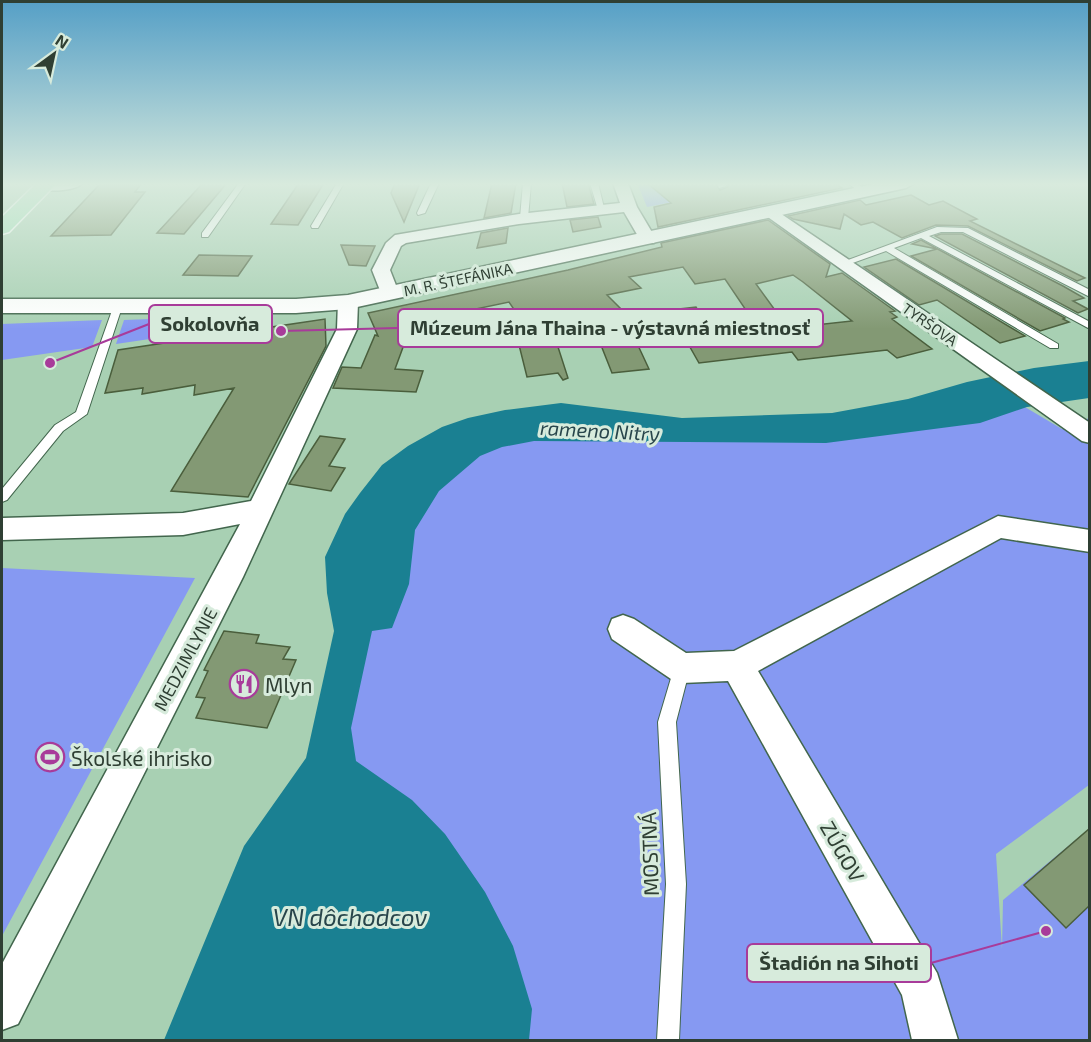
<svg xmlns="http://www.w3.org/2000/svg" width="1091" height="1042" font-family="'Exo 2',sans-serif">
	<rect width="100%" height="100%" fill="#a8d0b3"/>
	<path fill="#8699f2" d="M637,183H715L714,194L647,207Z
		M259,315L258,323L116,344L124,320Z
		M102,320L92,347L2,360V324Z
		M998,391L1062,429L1089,418V785L996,854L1002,949L1003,900L1089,829V1040H289L372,580L435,474L484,441L821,426Z
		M2,568L195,578L2,936Z"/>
	<path fill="#1a8092" d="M1089,361V398L1027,407L980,423L826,443L534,441L502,447L480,456L439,491L415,530L409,584L392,628L372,631L351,728L356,761L412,800L445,834L485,892L513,946L532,1009L529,1040H164L244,846L306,758L334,631L327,593L325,557L345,514L360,493L382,465L408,446L442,427L468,418L505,410L561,403L682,418L832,413L908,399L967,382L1034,368Z"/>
	<path fill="#839974" stroke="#4a5e3c" stroke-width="1.5" fill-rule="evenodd" d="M203,183H227L184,234L157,233Z
		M299,183H324L298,225L271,224Z
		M395,183H420L404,222L391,193Z
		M492,183H516L511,213L484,218Z
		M562,183H588L594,204L567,207Z
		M647,183H715L720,190L728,187V183H834L842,188L658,227L654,207L671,203Z
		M141,184L135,192H145L111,235L51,236L99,185Z
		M911,195L929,205L943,201L977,219L970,221L1085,278L1077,281L968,226L936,225L902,238L873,222L861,225L844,214L840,229L793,219L788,216L860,200L866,205Z
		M598,217L601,227L573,232L570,220Z
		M768,220L830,264L826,277L842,273L895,311L890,312L897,317L892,319L932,349L897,358L887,350L798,360L792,352L699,363L669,310L696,307L704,320L750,316L725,279L695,284L683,267L629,277L641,288L607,295L621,309L649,369L612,373L587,310L549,319L568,378L563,380L558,373L527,377L519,345L537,343L509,302L447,315L451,322L409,331L395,369L423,371L416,392L333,388L342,367L361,368L375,335L378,336L368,313L568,270L662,247L661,243ZM793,275L803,282L852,321L788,328L756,284Z
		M508,228L506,243L477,248L481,233Z
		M941,234H962L1063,286L1084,298L1073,301L1088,309L1078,313L935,236Z
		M921,240L1065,318L1063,319L1069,322L1040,331L911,256L937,249L912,244Z
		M341,245L375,246L366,266L349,265Z
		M199,255L252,256L238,276L183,275Z
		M896,259L1025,336L1000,343L937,300L919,305L864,267Z
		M325,319L326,346L248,497L171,491L234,388L194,395L195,385L142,394L143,388L105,393L118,350Z
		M320,436L345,439L329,466L345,468L331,491L289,484Z
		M224,631L259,635L256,643L290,647L283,659L296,660L267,728L196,718L205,698L196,697L208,671L204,670Z
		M1089,829V906L1066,928L1024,885Z"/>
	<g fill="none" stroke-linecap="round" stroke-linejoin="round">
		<g stroke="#42664d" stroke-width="2">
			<path id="service" d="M239,183H246L208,237H202V233Z
				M337,183H344L318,228H312L311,226Z
				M431,183H439L425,213L418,215L417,213Z
				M523,183H531L528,218L524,220L520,218Z
				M590,183H598L605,212L598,210Z
				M717,183H725L726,186L719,188Z
				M848,183H857L870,193L863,195Z
				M937,227L968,228L1090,290V297L963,232H941L929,236L1090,322V329L921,238L894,248L1058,344V348H1050L886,251L847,265L840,263Z
				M115,302L123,304L87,414L63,431L7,500L2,502V489L55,425L76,412Z
				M682,660L688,663L690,668L676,722L686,884L679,1040H657L666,884L658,722L674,668L676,663Z"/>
		</g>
		<g stroke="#42664d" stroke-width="3">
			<path id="minor" d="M39,183H83C75,191 51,192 40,189Z
				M613,183H628L637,207L656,239L654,243H642L624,212L519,224L406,243L401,246L390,270L399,293L390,299L381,293L372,270L386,243L395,235L519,214L620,203Z
				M771,207L1090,423V443L1082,441L765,215L763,212Z
				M348,296L358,302L357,329L243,577L18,1024L2,1030V964L240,524L183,535L2,540V518L183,513L251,501L337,329L338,302Z
				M998,516L1090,530V552L1001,538L758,671L937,973L958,1040H912L902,995L728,681L682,683L671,679L612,639L608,629L612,619L623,615L634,619L686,653L734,651Z"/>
		</g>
		<g stroke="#42664d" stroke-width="3">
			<path id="tertiary" d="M878,183H915L906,188L348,309L296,313H2V299H296L348,295Z"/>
		</g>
		<g stroke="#fff" stroke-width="3">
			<path id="primary" d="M37,183H57L9,232L2,234V217Z"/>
		</g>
		<use href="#service" fill="#fff" fill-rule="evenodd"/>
		<use href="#minor" fill="#fff" fill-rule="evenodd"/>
		<use href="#tertiary" fill="#fff" fill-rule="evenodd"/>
		<use href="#primary" fill="#a0e3b8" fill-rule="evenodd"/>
	</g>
	<linearGradient id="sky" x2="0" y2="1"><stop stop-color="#559fc6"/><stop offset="0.56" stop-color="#d8eadd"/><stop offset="1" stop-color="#d8eadd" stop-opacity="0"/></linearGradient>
	<rect width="1091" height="329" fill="url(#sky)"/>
	<defs>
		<g id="restaurant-ring" transform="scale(1.5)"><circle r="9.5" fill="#d7ebdc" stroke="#a83b9a" stroke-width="1.5"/><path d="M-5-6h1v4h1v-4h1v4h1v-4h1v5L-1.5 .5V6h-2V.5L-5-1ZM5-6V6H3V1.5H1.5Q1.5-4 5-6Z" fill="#a83b9a"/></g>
		<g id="stadium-ring" transform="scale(1.5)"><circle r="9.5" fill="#d7ebdc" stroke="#a83b9a" stroke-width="1.5"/><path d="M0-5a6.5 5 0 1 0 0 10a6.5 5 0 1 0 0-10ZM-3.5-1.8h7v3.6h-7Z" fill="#a83b9a"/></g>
	</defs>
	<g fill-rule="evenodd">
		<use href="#restaurant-ring" x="244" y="684"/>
		<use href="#stadium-ring" x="50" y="757"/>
	</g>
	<g text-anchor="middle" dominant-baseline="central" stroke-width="6" stroke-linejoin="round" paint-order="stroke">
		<g font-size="15" fill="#2f3f33" stroke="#d7ebdc">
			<text transform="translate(458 279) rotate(-12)">M. R. ŠTEFÁNIKA</text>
			<text transform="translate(930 324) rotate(35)">TYRŠOVA</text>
		</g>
		<g font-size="18" fill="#2f3f33" stroke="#d7ebdc">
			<text transform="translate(185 659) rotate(-62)">MEDZIMLYNIE</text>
		</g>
		<g font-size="20" font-style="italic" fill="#28454b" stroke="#d7ebdc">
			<text transform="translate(600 430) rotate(3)">rameno Nitry</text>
		</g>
		<g font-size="21" fill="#2f3f33" stroke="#d7ebdc" text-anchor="start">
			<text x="265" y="684">Mlyn</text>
			<text x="71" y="757">Školské ihrisko</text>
		</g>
		<g font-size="21" fill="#2f3f33" stroke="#d7ebdc">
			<text transform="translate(843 851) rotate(60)">ZÚGOV</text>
			<text transform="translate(649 854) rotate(-92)">MOSTNÁ</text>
		</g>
		<g font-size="24" font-style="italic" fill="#28454b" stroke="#d7ebdc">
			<text x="350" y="916">VN dôchodcov</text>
		</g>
	</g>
	<path fill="none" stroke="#a83b9a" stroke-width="2" d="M50 363L149 324M281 331L398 328M1046 931L931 963"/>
	<g fill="#a83b9a" stroke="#d7ebdc" stroke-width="2">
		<circle cx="50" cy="363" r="6"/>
		<circle cx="281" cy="331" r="6"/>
		<circle cx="1046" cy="931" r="6"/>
	</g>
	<g fill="#d7ebdc" stroke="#a83b9a" stroke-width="2">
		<rect x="149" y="305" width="123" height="38" rx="6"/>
		<rect x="398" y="309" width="425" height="38" rx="6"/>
		<rect x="747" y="944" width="184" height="38" rx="6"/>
	</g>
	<g font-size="20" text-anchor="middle" font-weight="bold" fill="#2f3f33">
		<text x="210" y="331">Sokolovňa</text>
		<text x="610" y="335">Múzeum Jána Thaina - výstavná miestnosť</text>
		<text x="839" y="970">Štadión na Sihoti</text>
	</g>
	<rect width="1091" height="1042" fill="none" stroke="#2f3f33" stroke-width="6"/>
	<g transform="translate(54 54) rotate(33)" stroke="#d7ebdc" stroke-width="4.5" paint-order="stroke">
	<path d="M0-4.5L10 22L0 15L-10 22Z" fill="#2f3f33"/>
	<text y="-9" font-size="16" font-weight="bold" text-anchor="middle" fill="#2f3f33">N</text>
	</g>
</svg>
